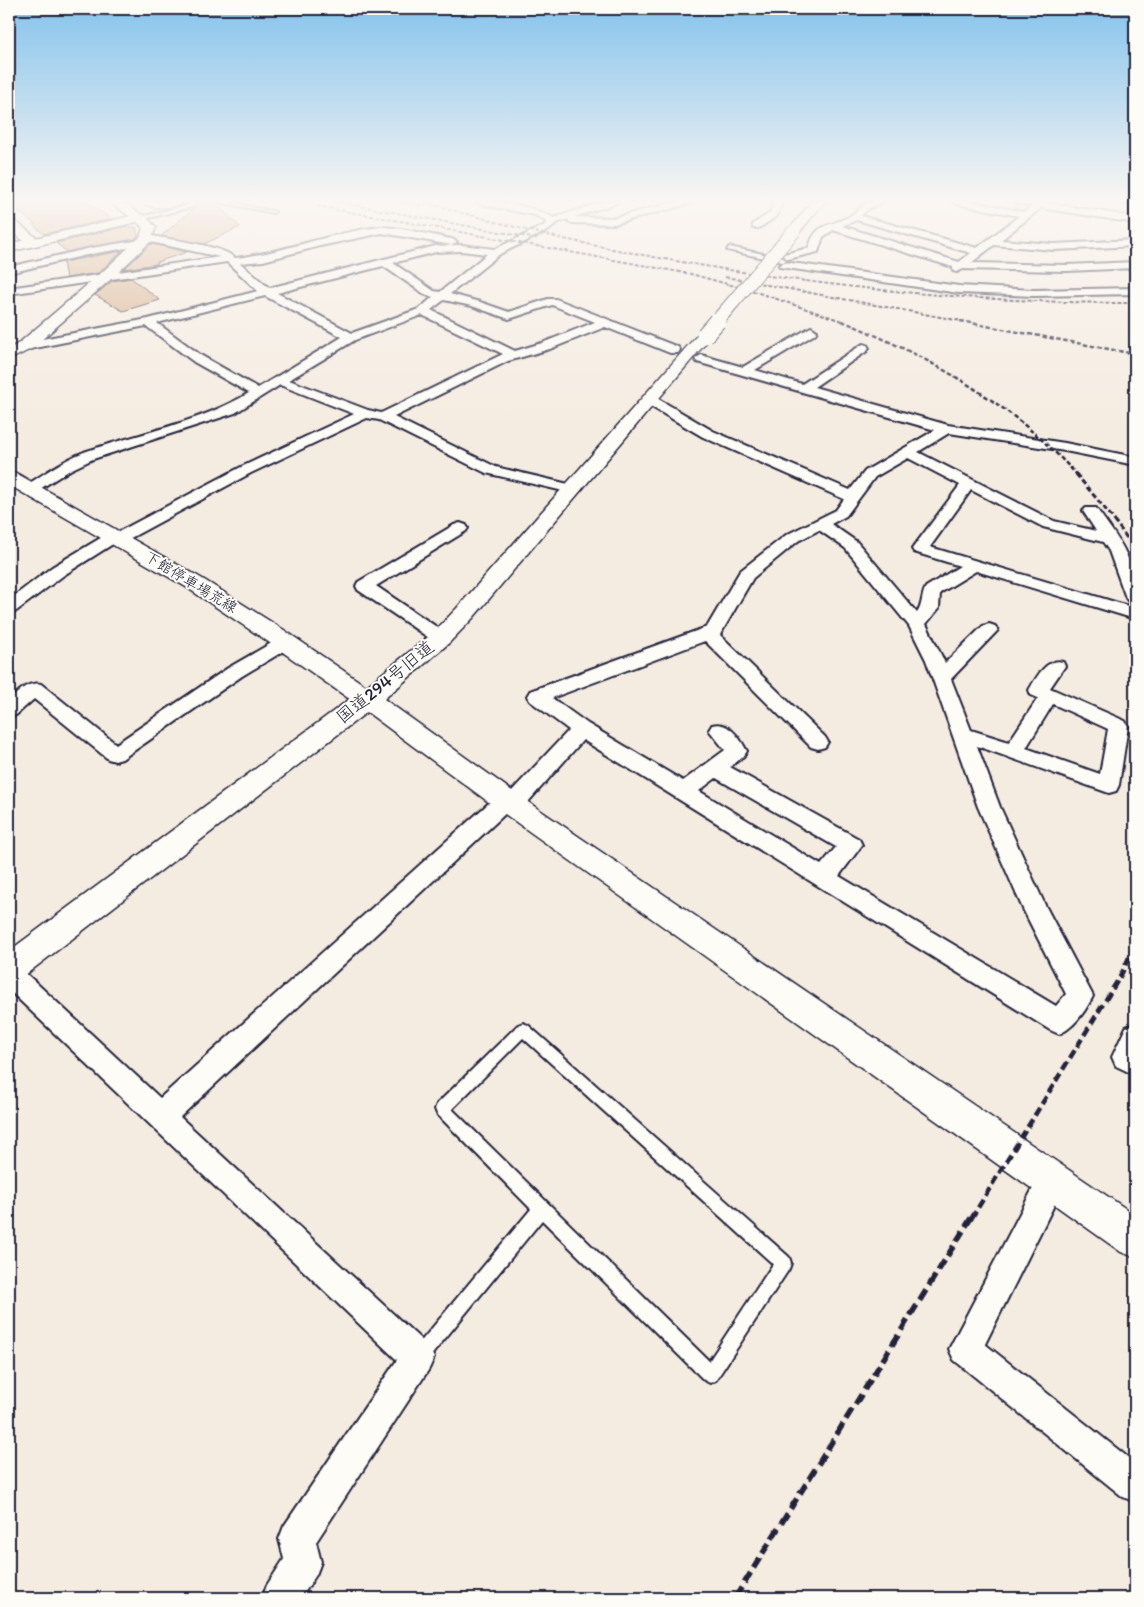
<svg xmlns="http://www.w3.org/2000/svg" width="1144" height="1607" font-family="Itim,'Klee One',sans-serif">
	<rect width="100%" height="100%" fill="#f5ece1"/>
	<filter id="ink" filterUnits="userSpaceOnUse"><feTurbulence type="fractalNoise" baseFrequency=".02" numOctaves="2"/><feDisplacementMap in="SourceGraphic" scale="10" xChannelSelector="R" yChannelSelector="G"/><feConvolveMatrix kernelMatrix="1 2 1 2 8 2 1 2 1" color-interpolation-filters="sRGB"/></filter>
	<g filter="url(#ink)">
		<path fill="#d5ad87" stroke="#22223b" d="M9,201H85L112,219L44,234L33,225L35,224L9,204Z
			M203,201H213L240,227L204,244L161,236Z
			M124,227H136L138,236L135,239L67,252L56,243Z
			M151,244L187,252L157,262V264L124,269Z
			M122,251L98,273L66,278L63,262Z
			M131,278L160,300L123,311L95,295L112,281Z"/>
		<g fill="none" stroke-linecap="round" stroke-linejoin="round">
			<g stroke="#22223b" stroke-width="4">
				<path id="service" d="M190,201H194L195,203L192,207L140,220L137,218L188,205Z
					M215,201H224L275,212L273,213Z
					M729,247L783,258L786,260L783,262L727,250Z
					M523,1023L528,1025L789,1257L791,1263L789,1269L716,1380L710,1383L704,1380L542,1220L425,1363L419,1366L413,1363L410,1357L413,1351L531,1209L437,1114L435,1109L437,1104L518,1025ZM523,1038L773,1264L709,1361L452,1109Z"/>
			</g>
			<g stroke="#22223b" stroke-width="4">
				<path id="minor" d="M141,201H184C174,209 151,210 141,201Z
					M475,201C501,200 531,206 554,218L605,201H619L617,203L574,217L614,218L679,201H694L692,203L614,224L572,223L569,222L568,219L556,223L549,230L500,254L450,294L480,302L509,312L548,299H556L678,347L680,350L678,353H670L605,327L550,349L508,361L394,417L496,467L577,486L579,489L577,492L572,493L486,473L379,420L367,418L251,473L125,541L116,542L64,575L15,612L9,613V600L52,567L109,533L118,532L241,467L354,414L280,385L235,413L93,459L70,470L35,492H25L23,489L25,486C44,474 63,460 84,452C139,433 199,423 249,393L194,362L146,326L25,350L19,346L21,343L148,319L258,291L227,262L9,294V288L220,257L142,240V236L146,235C166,239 222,245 235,258C284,253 331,232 380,227C396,226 435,236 452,239L457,242L452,245L382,233L320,246L263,261L240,263L269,288L436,246L461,245L495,249L543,226L547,222L535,215L480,204ZM461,251L487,254L440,292L434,291L393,263L436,252ZM383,266L426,295L433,297L419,309L352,333L277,293ZM265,296L342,337L258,388L202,356L157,323ZM444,300L472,306L509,319L552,305L595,322L542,343L515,351L431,310ZM422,315L503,354L381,413L368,410L289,380L355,340Z
					M773,201H783L777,216L759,228H753V224L770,213Z
					M871,201H884L868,209L861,216L977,248L1019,216L957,204L952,201H970L1024,212L1032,206L1017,203L1015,201H1033L1135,217V223L1041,208L1001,240L1054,244L1135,240V246L1054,250L994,245L971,263L1067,265L1135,262V268L1067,271L963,269L957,272L953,271V267L833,230L823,237L818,252L788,259L783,256L784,254L809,248C815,223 829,227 848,217C856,213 861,205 871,201ZM857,220L971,253L959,262L842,226Z
					M1122,201H1135V205L1124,203Z
					M141,240L146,243L145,245L91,254L9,273V267L91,248Z
					M784,262L959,286L1034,290L1135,288V294L1034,296L959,293L780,267L779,265Z
					M811,327L817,331L815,334L755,370L802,384L863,344L867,345L869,348L867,351L814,387L948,425L1065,443L1135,457V465L1065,451L949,433L918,452L1054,521L1096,531L1083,511L1086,508H1096C1119,540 1138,562 1135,603L1129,602L1126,598L1109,551L1103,542L1043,527L971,490L930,547L1135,608V619L976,571L940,593L939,608L926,624L945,663L983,626L989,624L995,626L998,630L951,679L971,730L1009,742L1038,698L1031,695L1029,690C1036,678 1047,657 1063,662L1065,666L1050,688L1125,721L1128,726L1119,785L1116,791L1109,793L977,746L1000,807L1045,905L1093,996C1086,1010 1074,1028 1059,1034L1050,1030L583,740L520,811L512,813L507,812L180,1117L429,1347L434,1358L429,1369L316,1542L321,1562L316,1575L301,1598H262L267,1585L284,1559L279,1539L284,1526L397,1360L9,990V963L18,966L160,1098L499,794L506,792L510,793L569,730L530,701L527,696L530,691L707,627L740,571L786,535L836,510L844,499L703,437L645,403L643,400L645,397H655L713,431L850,490L865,471L935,430L697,362L695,359L701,355L743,367ZM908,458L960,485L912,549L914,552L960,566L926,587C921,595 923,605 917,613L857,542L831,524L846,516L875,477ZM819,530L845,548L909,626L926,660L978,807L1023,909L1066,994L1056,1006L839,876L862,845L859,839L730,767L744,756L747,751C740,738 728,720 712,725L709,730L725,750L683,781L588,724L552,698L705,641L811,747L818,749L825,747L828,742L825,737L720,635L753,578L798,541ZM1053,704L1108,729L1100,774L1026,748ZM716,778L836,847L821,865L699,791Z
					M460,523L466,525L468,528L466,531L376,586L447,634L450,638L447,642L441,644L435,642L358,590L356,586L358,582L454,525Z
					M286,636L292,638L295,642L292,646L242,676L122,759L115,761L108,759L34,699L16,715L9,717V700C19,692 27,681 41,684L116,744L228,668L280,638Z
					M1135,1024V1075L1116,1066L1112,1057L1126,1027Z
					M1052,1167L1062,1171L1066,1181L985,1344L1135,1463V1502L1123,1497L954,1360L949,1349L1042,1171Z"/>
			</g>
			<g stroke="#22223b" stroke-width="3">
				<path id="tertiary" d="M108,201H122L146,218L140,222L136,221Z
					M813,201H825L798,234H790L788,231L790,228Z
					M9,218L13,219L38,239L39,242L38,245H28L9,228Z
					M705,330L710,332L713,335L710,338L473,618L449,643L384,699L522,798L1135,1215V1257L1121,1252L502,812L367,712L20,979L9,983V951L358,693L433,633L457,608L700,332Z"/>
			</g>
			<g stroke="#22223b" stroke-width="3">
				<path id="secondary" d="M140,214L144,215L156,227L151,241L110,280L31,349L9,360V349L19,343L100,274L140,237L143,228L137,222L9,252V244Z
					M9,471L16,473L201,578L284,630L376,693L379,699L376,705L367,708L358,705L267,641L186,587L9,485Z"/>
			</g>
			<path stroke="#22223b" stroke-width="1" stroke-dasharray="0.5 2" stroke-linecap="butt" d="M301,201L311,203"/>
			<use href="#service" fill="#fdfcf7" fill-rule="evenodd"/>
			<use href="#minor" fill="#fdfcf7" fill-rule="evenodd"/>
			<use href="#tertiary" fill="#fdfcf7" fill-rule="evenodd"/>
			<use href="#secondary" fill="#fdfcf7" fill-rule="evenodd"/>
			<path stroke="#22223b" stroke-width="2" stroke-dasharray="4 2" stroke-linecap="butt" d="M332,201L538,239
				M395,201L425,206
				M419,201C469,214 518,229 569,240C756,280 944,303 1135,303
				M317,206L691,274L753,291L845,322
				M725,277L967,322"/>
			<path stroke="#22223b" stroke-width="2.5" stroke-dasharray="4.5 2.5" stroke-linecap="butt" d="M842,321C930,357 1013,404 1077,475
				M960,321L1135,354"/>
			<path stroke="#22223b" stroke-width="3" stroke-dasharray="5.5 3" stroke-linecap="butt" d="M1076,474L1111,516L1135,549"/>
			<path stroke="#22223b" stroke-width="4.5" stroke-dasharray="9 4.5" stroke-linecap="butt" d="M971,1219L1121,975L1135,944"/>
			<path stroke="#22223b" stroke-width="5.5" stroke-dasharray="12 5.5" stroke-linecap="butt" d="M735,1598L971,1218"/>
			<g stroke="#22223b" stroke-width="15" stroke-linecap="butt">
				<path id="tertiary-bridge-far1" d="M716,322L794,231"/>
			</g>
			<g stroke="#22223b" stroke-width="19" stroke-linecap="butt">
				<path id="tertiary-bridge" d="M705,335L717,321"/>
			</g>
			<path stroke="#22223b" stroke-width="1" stroke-dasharray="0.5 2" stroke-linecap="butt" d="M106,207L134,201"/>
			<use href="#tertiary-bridge-far1" stroke="#fdfcf7" stroke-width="13"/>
			<use href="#tertiary-bridge" stroke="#fdfcf7" stroke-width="17"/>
		</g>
	</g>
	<linearGradient id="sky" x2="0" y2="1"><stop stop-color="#85c3ec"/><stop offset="0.47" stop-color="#faf6f2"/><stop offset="1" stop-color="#faf6f2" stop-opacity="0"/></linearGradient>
	<rect width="1144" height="426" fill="url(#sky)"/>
	<g text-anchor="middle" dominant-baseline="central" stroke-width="4" stroke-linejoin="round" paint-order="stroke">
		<g font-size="15" fill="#22223b" stroke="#fdfcf7">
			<text transform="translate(191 582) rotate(31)">下館停車場荒線</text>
		</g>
		<g font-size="18" fill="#22223b" stroke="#fdfcf7">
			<text transform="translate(385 682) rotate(-39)">国道294号旧道</text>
		</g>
	</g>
	<rect width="1144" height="1607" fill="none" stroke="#fdfcf7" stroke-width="30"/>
	<rect x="15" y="15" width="1114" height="1577" fill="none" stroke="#22223b" stroke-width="2" filter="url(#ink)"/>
</svg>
